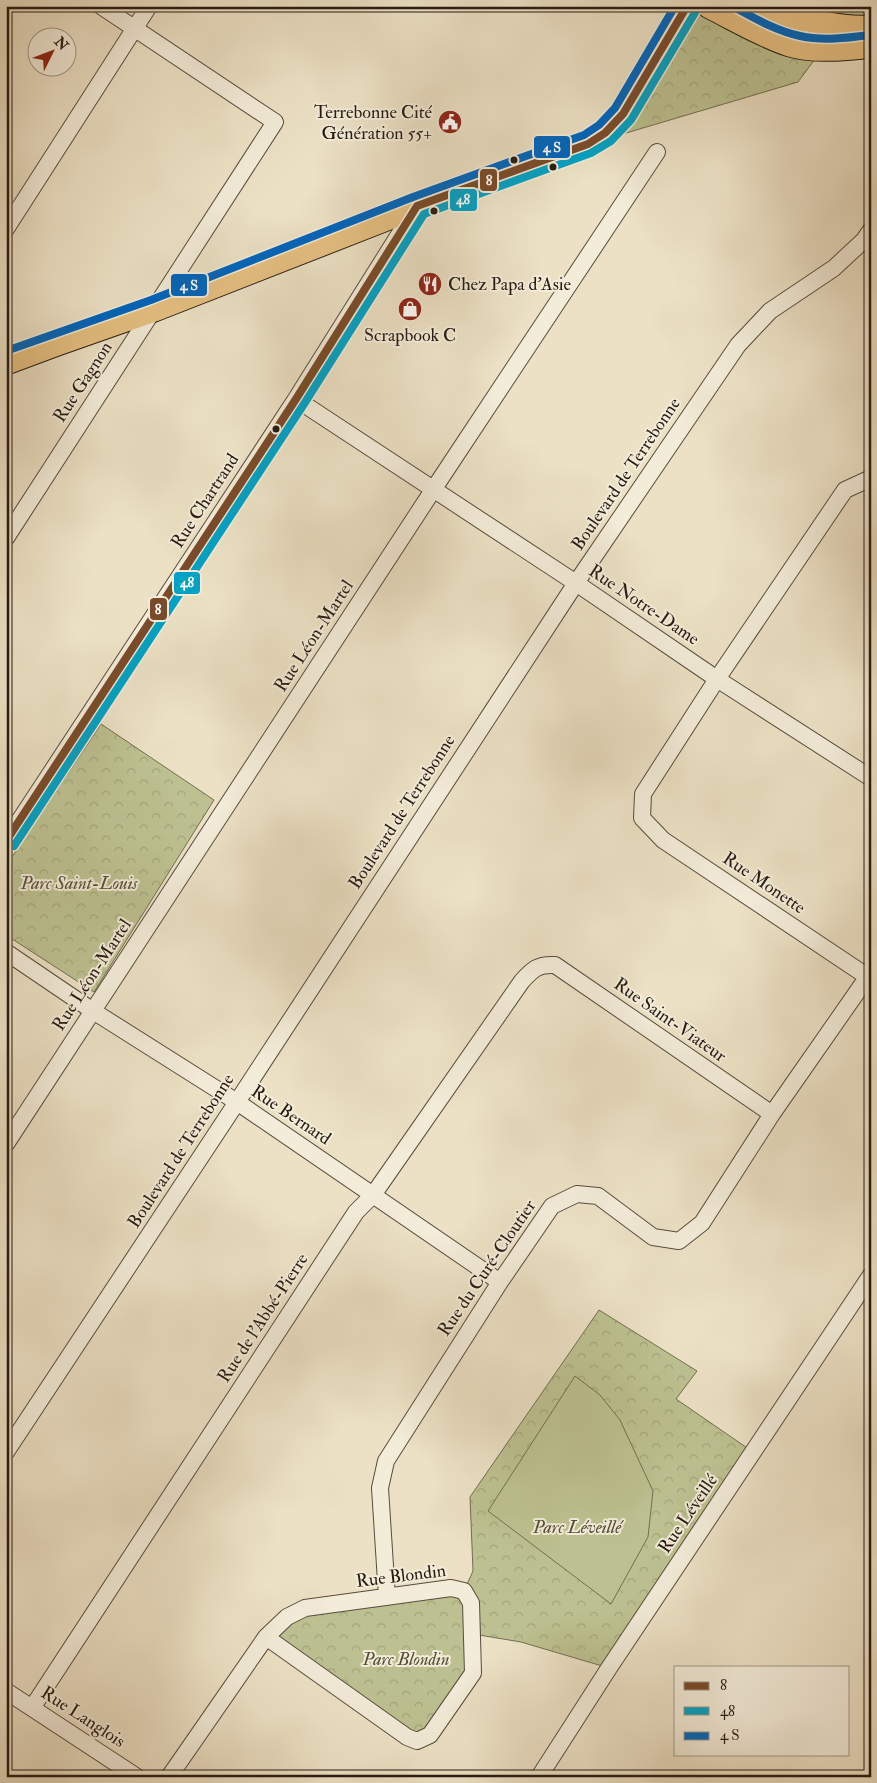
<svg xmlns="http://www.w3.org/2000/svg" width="877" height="1783" font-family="'IM FELL Double Pica',serif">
	<defs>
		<pattern id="grass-dots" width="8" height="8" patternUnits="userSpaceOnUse" patternTransform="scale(1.25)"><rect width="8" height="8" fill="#bdc191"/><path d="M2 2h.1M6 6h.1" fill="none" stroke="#a2a57c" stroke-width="1.8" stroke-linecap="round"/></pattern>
		<pattern id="park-crowns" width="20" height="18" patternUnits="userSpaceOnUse" patternTransform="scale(1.25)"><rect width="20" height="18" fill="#bdc191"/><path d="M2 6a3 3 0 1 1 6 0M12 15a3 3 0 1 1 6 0" fill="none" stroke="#a2a57c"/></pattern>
	</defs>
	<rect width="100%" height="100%" fill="#ece1c5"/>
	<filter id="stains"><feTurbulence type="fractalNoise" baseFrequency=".004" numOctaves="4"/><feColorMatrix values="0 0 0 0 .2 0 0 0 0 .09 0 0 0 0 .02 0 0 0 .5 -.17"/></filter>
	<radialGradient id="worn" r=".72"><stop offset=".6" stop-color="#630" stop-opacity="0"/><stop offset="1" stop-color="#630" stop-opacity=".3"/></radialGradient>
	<path fill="url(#grass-dots)" stroke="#726e52" d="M786,6H871V10L868,16L820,15Z"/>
	<path fill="url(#park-crowns)" stroke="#726e52" d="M687,6H710L824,47L798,82L589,144Z
		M101,724L214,800L94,992L6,935V866Z
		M599,1310L697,1371L676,1399L753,1452L609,1668L521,1642L473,1634V1673L417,1741L266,1637L287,1617L464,1591L473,1571L470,1497Z"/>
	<path fill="#bdc191" stroke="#726e52" d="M575,1376L600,1395L620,1420L653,1491L648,1537L611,1604L488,1511Z"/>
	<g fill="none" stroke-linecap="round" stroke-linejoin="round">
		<g stroke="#584c3f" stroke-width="18">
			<path id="street" d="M6,229L149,6
				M296,399L576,583L717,679L871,778
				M6,538L275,122L101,6
				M6,841L296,399L417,206
				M6,952L93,1011L237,1102L500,1282
				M868,977L663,840L642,818L643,794L717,679L845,490L869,479L871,481
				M6,1144L433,490L657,152
				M6,1452L237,1102L576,583L738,345L770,311L834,268L864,240L871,230
				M387,1597L380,1488L386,1461L500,1282L552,1206L577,1194L598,1196L653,1237L679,1241L702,1223L772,1114L871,972
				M6,1691L137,1777
				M32,1708L356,1212L373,1195L522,981C533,969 538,964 555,965L772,1114
				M169,1777L266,1637L287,1617L305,1608L451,1588L464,1591L471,1603L473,1673L430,1735L417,1741L407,1737L266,1637
				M539,1777L609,1668L871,1275"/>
		</g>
		<g stroke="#271b12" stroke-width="27">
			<path id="primary" d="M710,6C736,19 762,35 790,44C812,51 848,48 871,45
				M758,6C794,17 832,30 871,28
				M6,362L57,343L154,309L417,206L588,144L605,133L623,114L687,6"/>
		</g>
		<use href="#street" stroke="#f3ecd9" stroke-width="16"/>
		<use href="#primary" stroke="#e6c082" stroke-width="25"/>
		<g stroke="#f3ecd9" stroke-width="11">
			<path id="bus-1" d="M6,841L296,399L417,206L588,144L605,133L623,114L687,6"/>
		</g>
		<g stroke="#f3ecd9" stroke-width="11">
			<path id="bus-2" d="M14,846L304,404L424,214L591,153L611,141L631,120L696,11"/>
		</g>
		<g stroke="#f3ecd9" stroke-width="11">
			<path id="bus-3" d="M732,6C754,18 776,31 800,36C823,41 847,38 870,35
				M6,351L151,300L413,197L584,135L599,125L615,108L675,6"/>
		</g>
		<use href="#bus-1" stroke="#7a4b2a" stroke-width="8"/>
		<use href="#bus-2" stroke="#02a2c5" stroke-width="8"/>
		<use href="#bus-3" stroke="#0065bd" stroke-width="8"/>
	</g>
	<defs>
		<g id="civic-disc" transform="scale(1.25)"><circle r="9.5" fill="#8f2418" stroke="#f3ecd9"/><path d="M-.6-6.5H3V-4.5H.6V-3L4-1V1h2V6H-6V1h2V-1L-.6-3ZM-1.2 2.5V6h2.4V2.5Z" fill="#fff"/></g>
		<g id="restaurant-disc" transform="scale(1.25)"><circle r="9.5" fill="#8f2418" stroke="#f3ecd9"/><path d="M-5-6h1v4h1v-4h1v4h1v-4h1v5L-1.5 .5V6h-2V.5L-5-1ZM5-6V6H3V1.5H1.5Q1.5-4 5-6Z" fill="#fff"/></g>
		<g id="shop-disc" transform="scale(1.25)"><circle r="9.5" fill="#8f2418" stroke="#f3ecd9"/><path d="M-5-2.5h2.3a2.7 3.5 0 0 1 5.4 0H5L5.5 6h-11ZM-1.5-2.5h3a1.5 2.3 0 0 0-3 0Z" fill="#fff"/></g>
	</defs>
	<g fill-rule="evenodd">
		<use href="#civic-disc" x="450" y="122"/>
		<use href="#restaurant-disc" x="430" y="284"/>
		<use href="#shop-disc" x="410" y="309"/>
	</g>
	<g fill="#271b12" stroke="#f3ecd9" stroke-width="2">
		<circle cx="514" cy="160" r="4.5"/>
		<circle cx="553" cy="167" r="4.5"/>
		<circle cx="434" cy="211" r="4.5"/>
		<circle cx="276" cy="429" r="4.5"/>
	</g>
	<g text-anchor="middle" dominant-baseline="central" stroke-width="4" stroke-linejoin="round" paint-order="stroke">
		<g font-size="18" fill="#271b12" stroke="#f3ecd9" text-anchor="end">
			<text x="432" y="112">Terrebonne Cité<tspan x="432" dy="21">Génération 55+</tspan></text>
			<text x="448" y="284" text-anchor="start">Chez Papa d'Asie</text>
			<text x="410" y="335" text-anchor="middle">Scrapbook C</text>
		</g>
		<g font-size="18" fill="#271b12" stroke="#f3ecd9">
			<text transform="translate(83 382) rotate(-57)">Rue Gagnon</text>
			<text transform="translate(626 474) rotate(-56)">Boulevard de Terrebonne</text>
			<text transform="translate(205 501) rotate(-57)">Rue Chartrand</text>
			<text transform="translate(644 605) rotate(34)">Rue Notre-Dame</text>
			<text transform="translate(314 636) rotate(-57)">Rue Léon-Martel</text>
			<text transform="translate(402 812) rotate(-57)">Boulevard de Terrebonne</text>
			<text transform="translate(764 883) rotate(34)">Rue Monette</text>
			<text transform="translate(92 975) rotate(-57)">Rue Léon-Martel</text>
			<text transform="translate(670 1020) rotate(35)">Rue Saint-Viateur</text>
			<text transform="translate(291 1115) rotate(34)">Rue Bernard</text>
			<text transform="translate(181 1151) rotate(-57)">Boulevard de Terrebonne</text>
			<text transform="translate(487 1268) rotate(-56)">Rue du Curé-Cloutier</text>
			<text transform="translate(263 1318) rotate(-57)">Rue de l'Abbé-Pierre</text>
			<text transform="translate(688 1514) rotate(-56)">Rue Léveillé</text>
			<text transform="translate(401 1576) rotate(-7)">Rue Blondin</text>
			<text transform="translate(83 1717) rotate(33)">Rue Langlois</text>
		</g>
		<g font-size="18" font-style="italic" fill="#544d38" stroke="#f3ecd9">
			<text x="79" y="883">Parc Saint-Louis</text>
			<text x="577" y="1527">Parc Léveillé</text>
			<text x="406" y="1659">Parc Blondin</text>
		</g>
	</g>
	<g stroke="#f3ecd9" stroke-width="2">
		<rect x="533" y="135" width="38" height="24" rx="5" fill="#0065bd"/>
		<rect x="479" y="168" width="19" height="24" rx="5" fill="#7a4b2a"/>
		<rect x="449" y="188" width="29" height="24" rx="5" fill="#02a2c5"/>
		<rect x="170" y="273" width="38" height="24" rx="5" fill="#0065bd"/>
		<rect x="173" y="571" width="28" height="24" rx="5" fill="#02a2c5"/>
		<rect x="149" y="597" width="19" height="24" rx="5" fill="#7a4b2a"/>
	</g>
	<g font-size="14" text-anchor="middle" font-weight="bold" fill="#fff">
		<text x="552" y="152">4 S</text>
		<text x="489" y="185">8</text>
		<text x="463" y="204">48</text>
		<text x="189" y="290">4 S</text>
		<text x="187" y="587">48</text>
		<text x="158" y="614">8</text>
	</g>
	<rect width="877" height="1783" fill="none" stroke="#ece1c5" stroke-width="25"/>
	<rect x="8" y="8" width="862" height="1768" fill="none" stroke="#271b12" stroke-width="2.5"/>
	<rect x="12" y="12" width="852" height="1758" fill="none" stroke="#271b12"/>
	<rect x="674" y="1666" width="175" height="90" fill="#f3ecd9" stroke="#a19889"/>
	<rect x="684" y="1682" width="25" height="8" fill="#7a4b2a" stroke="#a19889"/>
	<text x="720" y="1690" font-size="15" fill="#271b12">8</text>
	<rect x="684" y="1707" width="25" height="8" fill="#02a2c5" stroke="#a19889"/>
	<text x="720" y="1716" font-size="15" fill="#271b12">48</text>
	<rect x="684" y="1732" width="25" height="8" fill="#0065bd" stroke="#a19889"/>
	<text x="720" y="1740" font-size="15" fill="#271b12">4 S</text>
	<g transform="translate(52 52) rotate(48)"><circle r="24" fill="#f3ecd9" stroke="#a19889"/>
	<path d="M0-4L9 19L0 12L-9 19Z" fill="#8f2418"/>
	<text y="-8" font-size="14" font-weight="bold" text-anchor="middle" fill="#271b12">N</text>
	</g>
	<rect width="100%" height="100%" filter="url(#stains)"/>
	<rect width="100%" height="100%" fill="url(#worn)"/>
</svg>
